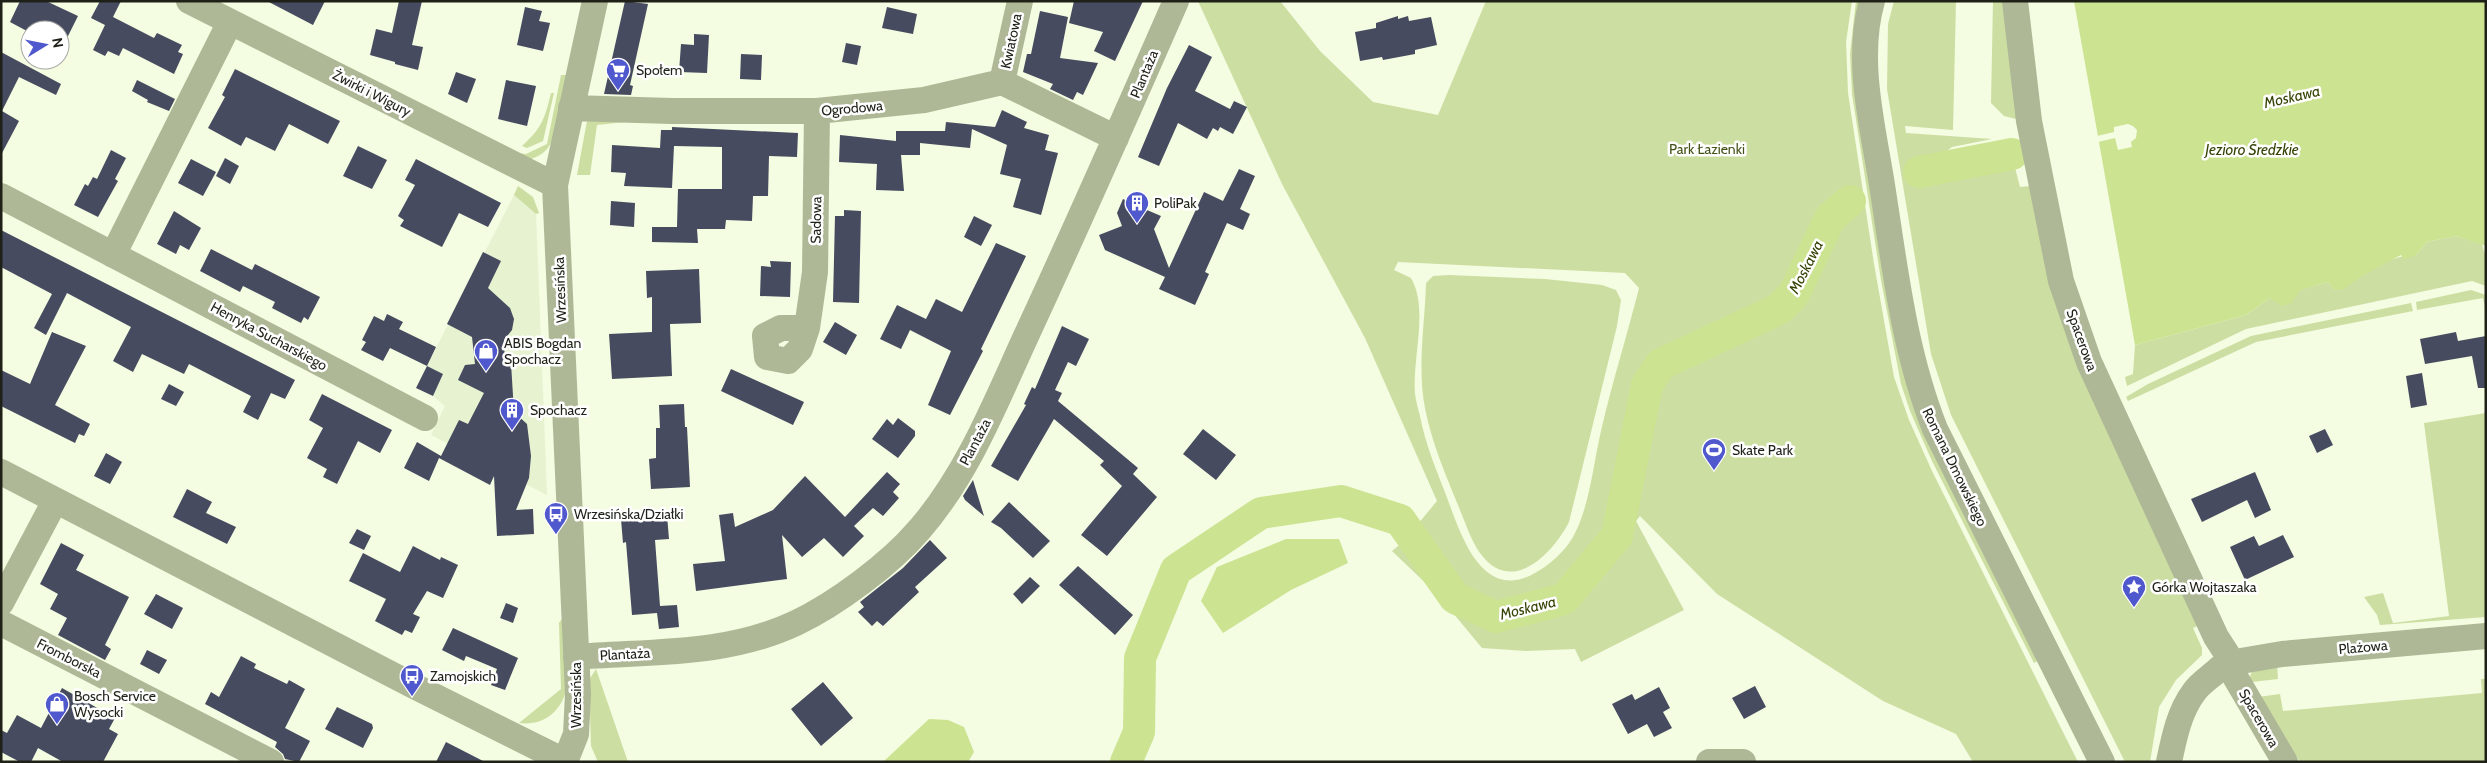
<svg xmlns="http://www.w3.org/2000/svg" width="2487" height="763" font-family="Cabin,sans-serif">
	<rect width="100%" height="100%" fill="#f4fce1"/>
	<path fill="#e7f2d0" d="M514,195L536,214L547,495L431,435L445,406L433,396L443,374L427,366Z"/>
	<path fill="#ccdea2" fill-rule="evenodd" d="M1198,1H1280L1320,51L1373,102L1438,115L1486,1H1852L1846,42L1848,93L1874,264L1894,377L1909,420L1932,471L2078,762H1973L1956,734L1883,701L1717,594L1640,516L1636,521L1684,610L1581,662L1575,649L1526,651L1482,648L1438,595L1392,551L1403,542L1437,501L1365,338L1282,184ZM1398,262L1625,273L1639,288C1627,336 1612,383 1601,431C1593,465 1590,506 1573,537C1564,552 1551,564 1535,573C1481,604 1460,532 1446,495C1436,469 1425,443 1420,416C1418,409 1416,401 1415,394C1412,358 1429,309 1411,278L1394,270Z
		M1856,1H1862L1888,289L2039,660L2034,663L1932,461L1910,411L1901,384L1881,280L1852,94L1850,54Z
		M1894,1H1956L1953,130L1905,126L1906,133L1992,139L1952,147L1936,159L1922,162L1918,168L1922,176L2004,166L2013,160L2020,187L2031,186L2202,624L2193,628L2202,648V655L2176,680L2159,707L2150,762H2125L1951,415L1931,354L1887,89L1888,24Z
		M1993,1H2005L2020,120L2004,116L1991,103Z
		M561,75H567L552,141C547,151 542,155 531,159L517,153L526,154L547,144Z
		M551,93H554L543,141L527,148L522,146C542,128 545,118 551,93Z
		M587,121H635L597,125L590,175H577Z
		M518,186L533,197L539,213L536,214L514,195Z
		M2456,236L2482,244L2486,258V286L2472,281L2246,329L2127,386L2125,377L2133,374L2135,345L2246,315L2270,298L2328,282L2334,290C2343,290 2347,285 2355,280C2373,269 2394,254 2416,255L2427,242Z
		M1449,275L1545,279L1602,285L1616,290L1621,300L1617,326L1569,522C1552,555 1511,596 1480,553C1472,542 1467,527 1462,515C1448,480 1432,445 1425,408C1417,368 1425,323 1426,283L1433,276Z
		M2471,290L2486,295V313L2483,298L2417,310L2416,302Z
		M2411,303L2413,311L2256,342L2128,401L2126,397L2148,384L2251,336Z
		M2486,413V617L2380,625L2377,615L2364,597L2383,593L2393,623L2449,616L2424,423Z
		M562,619L566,691C560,713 542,726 519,723L561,689L559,623Z
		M2277,663L2278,679L2252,682L2250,677L2252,671Z
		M596,669L628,762H598L591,746L589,680Z
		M2481,679H2486V762H2300L2258,697L2280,694L2283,711L2482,693Z"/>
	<path fill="#cce391" d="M2074,1H2486V246L2456,236L2427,242L2416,255L2404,260L2401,255L2362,276L2342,290H2334L2328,282L2300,290L2292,303L2282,306L2270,298L2246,315L2135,345Z
		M2002,146L2012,148L2013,160C1990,176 1953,175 1925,175L1924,167L1954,157Z
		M1286,539H1339L1348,563L1291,590L1223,633L1201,601L1217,567Z
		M929,719L948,720L964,727L974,752L968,762H883Z"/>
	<path fill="#f4fce1" d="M2128,124L2133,126L2137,130L2136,138L2131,142L2132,147L2118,150L2115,138L2098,142L2097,136L2114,132V127Z"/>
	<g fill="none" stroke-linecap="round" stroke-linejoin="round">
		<path stroke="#cce391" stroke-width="32" d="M1919,172L2012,154
			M1126,762L1139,732L1140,658L1176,570L1261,513L1341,501L1400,520L1455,598L1496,617L1564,599L1617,536L1647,385L1661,364L1779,309L1794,294L1830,218L1850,201"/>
	</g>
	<path fill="#464b60" d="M20,1H46L78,16L67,38L60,34V30H25L10,22Z
		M100,1H121L113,17L154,38L157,33L182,45L178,52L183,54L174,74L123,48L119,56L108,51L105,56L93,50L105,25L91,18Z
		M267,1H325L313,25Z
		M399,1H422L412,45L423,47L418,70L395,64V62L370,55L376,29L392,33Z
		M625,1L648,4L630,85L633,86L631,95L604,94Z
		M1074,1H1143L1115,61L1094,51L1103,32L1069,23Z
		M525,7L542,11L539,21L550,23L543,51L517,45Z
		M887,7L917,14L913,34L882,28Z
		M1040,11L1068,17L1060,58L1098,63L1083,95L1077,92L1073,100L1050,89L1053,84L1023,72L1027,54H1031Z
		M1398,16V19L1408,16L1409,21L1431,17L1437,45L1415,50V54L1383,60L1382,57L1360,61L1355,32L1376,28V23Z
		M694,34L709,35L707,73L679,72L681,44L694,45Z
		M846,43L861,46L857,65L842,62Z
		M1189,45L1212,57L1195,91L1230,109L1234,101L1247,107L1233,134L1220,127L1218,131L1213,128L1207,139L1178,123L1159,166L1138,157L1167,88Z
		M1,52L61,84L56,95L19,77L2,111L19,121L1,155Z
		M741,54L762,55L761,80L740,79Z
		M235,69L340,121L328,144L289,124L275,151L246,137L241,146L208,128L225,97L222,95Z
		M456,72L476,79L467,103L448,94Z
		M137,80L175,99L169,111L147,102L148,100L132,91Z
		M506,80L536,86L527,126L498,119Z
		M1002,110L1027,122L1024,128L1049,135L1045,150L1058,153L1041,215L1013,207L1021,179L1000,174L1007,145L972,129L970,148L920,143V155H901L904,191L876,190L877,164L839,162L840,135L896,141V131H945L946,122L995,127Z
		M672,127L798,133L797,157L769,156L768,196H753L752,221L726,220L725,229H697L698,243L652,242V227H677L678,189H722V147L674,146L672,188L624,186L626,173L611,172L612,145L660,148L661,130H672Z
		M358,146L387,160L372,189L343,176Z
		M111,150L126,158L115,179L118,181L98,217L74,205L85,184L88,186L93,177L97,179Z
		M225,158L239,166L230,184L216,176Z
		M191,159L216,172L203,196L178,183Z
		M416,159L501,203L488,227L459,213L442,247L400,226L404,220L398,216L415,185L405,180Z
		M1239,169L1255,176L1240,209L1250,214L1243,230L1227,223L1205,272L1209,274L1195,305L1159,289L1165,277L1105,250L1099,235L1122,226L1117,213L1123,199L1137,205L1144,203L1147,210L1161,216L1154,229L1169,268L1204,192L1223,201Z
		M611,201L635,203L634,227L610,225Z
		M844,210L861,211L859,303L833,302L835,216H844Z
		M174,211L201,228L189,250L180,245L176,254L157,244Z
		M974,216L992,225L981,246L964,237Z
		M1,230L295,380L285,399L271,393L258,420L243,412L251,396L189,364L184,374L142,354L133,372L113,361L131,327L67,293L46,335L34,328L52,294L1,267Z
		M996,243L1026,256L981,349L983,351L950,415L928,405L951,351L910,330L901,349L880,339L897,305L926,319L936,299L962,312Z
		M211,249L252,270L255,264L320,297L308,320L304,317L301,323L272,308L275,302L243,286L240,292L200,271Z
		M483,252L501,261L488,288L510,308L514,319L512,330L504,340L505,363H511L514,412L527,424L531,456L529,478L516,510L533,509L534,534L497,536L494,476L490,485L439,458L429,481L404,468L417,442L441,456L459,420L468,424L484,393L458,380L465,365L475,364L472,337L447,324Z
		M770,261L791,262L790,297L760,296L761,266L771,267Z
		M699,269L701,323L670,324L672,376L612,379L609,334L652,332V297L647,298L646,271Z
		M387,314L403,322L399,329L436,347L427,366L390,348L383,361L361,350L366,342L362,340L374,316L384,321Z
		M835,322L857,335L846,355L823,342Z
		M1062,326L1089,339L1076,366L1068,362L1055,390L1062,393L1058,401L1138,468L1133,474L1157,497L1107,556L1081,535L1122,486L1100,465L1104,461L1054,419L1018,481L991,466L1026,405L1024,404L1032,387L1035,389Z
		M52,332L86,346L55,405L90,424L84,436L79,434L75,443L1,406V370L30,384Z
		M2456,332L2458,341L2486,336V388H2478L2472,356L2425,364L2420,339Z
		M427,366L443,374L433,396L416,388Z
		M731,369L804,402L793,425L721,391Z
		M2422,373L2427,405L2411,408L2406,376Z
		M169,384L184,392L176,406L161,399Z
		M322,394L392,430L380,453L358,441L337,484L323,477L327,469L307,458L323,428L309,420Z
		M684,404L685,427H687L690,487L651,489L649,459L656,458V428H660L659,405Z
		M898,418L915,431V436L898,458L872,439L887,419L893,425Z
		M1203,429L1236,455L1216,480L1183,454Z
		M2325,429L2333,445L2317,453L2309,436Z
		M106,453L122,462L110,484L94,476Z
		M887,472L900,484L893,492L899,498L883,516L873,508L854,526L864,536L843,557L824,538L802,557L782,535L787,579L696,591L693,564L725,561L719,515L733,513L735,527L773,510L805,476L845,517Z
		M2255,472L2271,510L2255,518L2247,500L2202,522L2191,499Z
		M973,480L984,516L965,500L963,496Z
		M187,489L212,502L206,513L236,527L227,544L173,517Z
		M1009,502L1050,541L1033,558L1001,528L991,522Z
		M667,515L669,539L655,540L660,606L677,605L679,627L659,629L657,613L632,615L626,542L623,543L621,519Z
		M357,529L371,536L364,550L349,543Z
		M2283,535L2294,557L2245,580L2230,547L2254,536L2259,546Z
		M930,540L947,558L915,587L919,592L883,626L877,621L872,626L858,612L864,607L860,602L903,568Z
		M61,543L84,555L76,570L129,597L105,645L111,649L105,660L58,635L67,618L50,609L58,594L40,584Z
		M413,546L440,560L441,557L458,565L443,598L427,591L413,614L420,617L412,633L405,630L402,635L375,621L386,599L349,581L363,553L400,572Z
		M1078,566L1133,615L1115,635L1059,585Z
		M1030,577L1040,586L1022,604L1013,594Z
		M156,594L183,608L172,629L144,614Z
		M506,603L518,608L513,623L500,618Z
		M453,628L518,658L505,690L491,685L497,669L466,656L464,661L442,650Z
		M147,650L167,660L159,674L140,664Z
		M241,656L256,664L254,668L287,684L289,680L305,689L285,728L310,741L299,762L285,759L283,754L275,747L277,742L205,704L211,692L219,697Z
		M823,682L853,718L821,746L791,709Z
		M1755,686L1766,707L1744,719L1732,698Z
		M1659,687L1670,708L1663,712L1672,728L1654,737L1647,724L1628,734L1612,704L1632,694L1635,700Z
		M62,688L115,718L109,729L118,734L103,762H63L38,748L31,762H20L1,752V730L7,733L17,715L41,728Z
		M337,707L372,724L373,728L363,748L325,729Z
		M446,742L485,762H436Z"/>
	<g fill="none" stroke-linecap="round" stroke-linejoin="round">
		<path stroke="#aeb896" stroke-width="26" d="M189,1L555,185
			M1872,1C1855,60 1873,127 1882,185C1895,268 1904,351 1935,429L2102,762
			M2015,1L2029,121L2061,281L2089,362L2216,637L2227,654
			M1002,82L1020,1
			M571,108L672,111H817L924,100L1002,82L1116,138
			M1,196L425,418
			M113,255L230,22
			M807,328L800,349L788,361L767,357L765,336L781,328H807L815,272L817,111
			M1,472L412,685L566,762
			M1,603L55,501
			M1,623L271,762
			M576,657C651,651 726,656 796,623C836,604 890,564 919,530C968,474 996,401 1027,334C1078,224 1127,113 1176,1
			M2241,661L2282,654L2486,636
			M2234,675L2285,762
			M565,762L576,734L578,694L555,185L595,1
			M1709,762H1743
			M2169,762C2174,738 2179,712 2194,692C2200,683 2212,676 2220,668"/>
	</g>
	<defs>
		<g id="supermarket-pin" transform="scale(1.25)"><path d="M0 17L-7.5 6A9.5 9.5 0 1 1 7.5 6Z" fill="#5058ce" stroke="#fff"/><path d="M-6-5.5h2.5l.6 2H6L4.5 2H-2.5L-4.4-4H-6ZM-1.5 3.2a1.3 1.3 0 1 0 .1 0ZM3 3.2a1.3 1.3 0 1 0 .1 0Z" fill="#fff"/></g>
		<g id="building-pin" transform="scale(1.25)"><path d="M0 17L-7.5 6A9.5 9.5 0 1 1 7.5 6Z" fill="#5058ce" stroke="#fff"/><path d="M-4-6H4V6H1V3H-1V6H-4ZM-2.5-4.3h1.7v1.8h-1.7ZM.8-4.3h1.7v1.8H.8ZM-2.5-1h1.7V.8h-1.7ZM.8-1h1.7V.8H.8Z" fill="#fff"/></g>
		<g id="shop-pin" transform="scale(1.25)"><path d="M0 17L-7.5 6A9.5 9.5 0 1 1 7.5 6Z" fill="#5058ce" stroke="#fff"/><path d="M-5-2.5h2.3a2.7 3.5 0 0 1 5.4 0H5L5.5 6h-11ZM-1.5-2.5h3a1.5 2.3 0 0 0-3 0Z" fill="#fff"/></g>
		<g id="stadium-pin" transform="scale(1.25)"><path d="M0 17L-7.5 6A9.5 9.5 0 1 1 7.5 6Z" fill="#5058ce" stroke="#fff"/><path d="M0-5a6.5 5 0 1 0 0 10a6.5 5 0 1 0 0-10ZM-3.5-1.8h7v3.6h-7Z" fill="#fff"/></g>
		<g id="bus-pin" transform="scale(1.25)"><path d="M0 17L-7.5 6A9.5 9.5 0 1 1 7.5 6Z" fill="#5058ce" stroke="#fff"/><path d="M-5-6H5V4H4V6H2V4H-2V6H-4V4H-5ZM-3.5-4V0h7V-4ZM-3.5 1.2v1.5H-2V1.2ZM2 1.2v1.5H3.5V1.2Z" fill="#fff"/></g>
		<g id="sight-pin" transform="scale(1.25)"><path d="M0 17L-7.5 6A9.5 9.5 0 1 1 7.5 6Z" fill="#5058ce" stroke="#fff"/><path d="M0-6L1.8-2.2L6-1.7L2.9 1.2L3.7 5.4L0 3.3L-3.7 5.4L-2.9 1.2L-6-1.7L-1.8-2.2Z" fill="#fff"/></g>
	</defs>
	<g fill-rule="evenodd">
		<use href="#supermarket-pin" x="618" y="70"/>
		<use href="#building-pin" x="1137" y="203"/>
		<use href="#shop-pin" x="486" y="351"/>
		<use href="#building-pin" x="512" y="410"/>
		<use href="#stadium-pin" x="1714" y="450"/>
		<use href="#bus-pin" x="556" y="514"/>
		<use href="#sight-pin" x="2134" y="587"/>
		<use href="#bus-pin" x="412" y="676"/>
		<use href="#shop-pin" x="57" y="704"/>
	</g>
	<g text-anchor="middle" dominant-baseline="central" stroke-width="5" stroke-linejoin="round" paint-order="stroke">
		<g font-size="14" fill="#1e2117" stroke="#fff">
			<text transform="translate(1011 41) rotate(-78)">Kwiatowa</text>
			<text transform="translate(1144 74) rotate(-67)">Plantaża</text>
			<text transform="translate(372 93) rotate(27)">Żwirki i Wigury</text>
			<text transform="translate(852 108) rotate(-5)">Ogrodowa</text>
			<text transform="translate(816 220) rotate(-89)">Sadowa</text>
			<text transform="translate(560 290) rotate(-92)">Wrzesińska</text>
			<text transform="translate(269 336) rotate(28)">Henryka Sucharskiego</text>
			<text transform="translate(2082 340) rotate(70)">Spacerowa</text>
			<text transform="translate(975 442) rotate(-62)">Plantaża</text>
			<text transform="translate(1955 467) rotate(64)">Romana Dmowskiego</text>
			<text transform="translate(2363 647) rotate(-5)">Plażowa</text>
			<text transform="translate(625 654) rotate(-3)">Plantaża</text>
			<text transform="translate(69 658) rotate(27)">Fromborska</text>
			<text transform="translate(576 695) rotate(-90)">Wrzesińska</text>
			<text transform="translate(2259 718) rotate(60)">Spacerowa</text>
		</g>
		<g font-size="14" fill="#1e2117" stroke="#fff" text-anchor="start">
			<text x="636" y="70">Społem</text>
			<text x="1154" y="203">PoliPak</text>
			<text x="504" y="343">ABIS Bogdan<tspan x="504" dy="16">Spochacz</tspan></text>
			<text x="530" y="410">Spochacz</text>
			<text x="1732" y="450">Skate Park</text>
			<text x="574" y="514">Wrzesińska/Działki</text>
			<text x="2152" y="587">Górka Wojtaszaka</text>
			<text x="430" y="676">Zamojskich</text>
			<text x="74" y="696">Bosch Service<tspan x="74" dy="16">Wysocki</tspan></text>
		</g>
		<g font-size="14" fill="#455319" stroke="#fff">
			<text x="1707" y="149">Park Łazienki</text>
		</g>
		<g font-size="15" font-style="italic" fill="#364305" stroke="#fff">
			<text transform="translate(2292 97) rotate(-13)">Moskawa</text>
			<text x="2252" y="150">Jezioro Średzkie</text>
			<text transform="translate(1806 267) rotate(-63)">Moskawa</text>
			<text transform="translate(1528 608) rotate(-14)">Moskawa</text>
		</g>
	</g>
	<rect width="2487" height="763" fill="none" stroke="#1e2117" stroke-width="5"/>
	<g transform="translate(45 45) rotate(80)"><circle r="24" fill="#ffffff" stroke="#a5a6a2"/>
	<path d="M0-4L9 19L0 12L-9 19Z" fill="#5058ce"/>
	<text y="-8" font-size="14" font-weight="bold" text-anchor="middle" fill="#1e2117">N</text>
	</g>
</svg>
